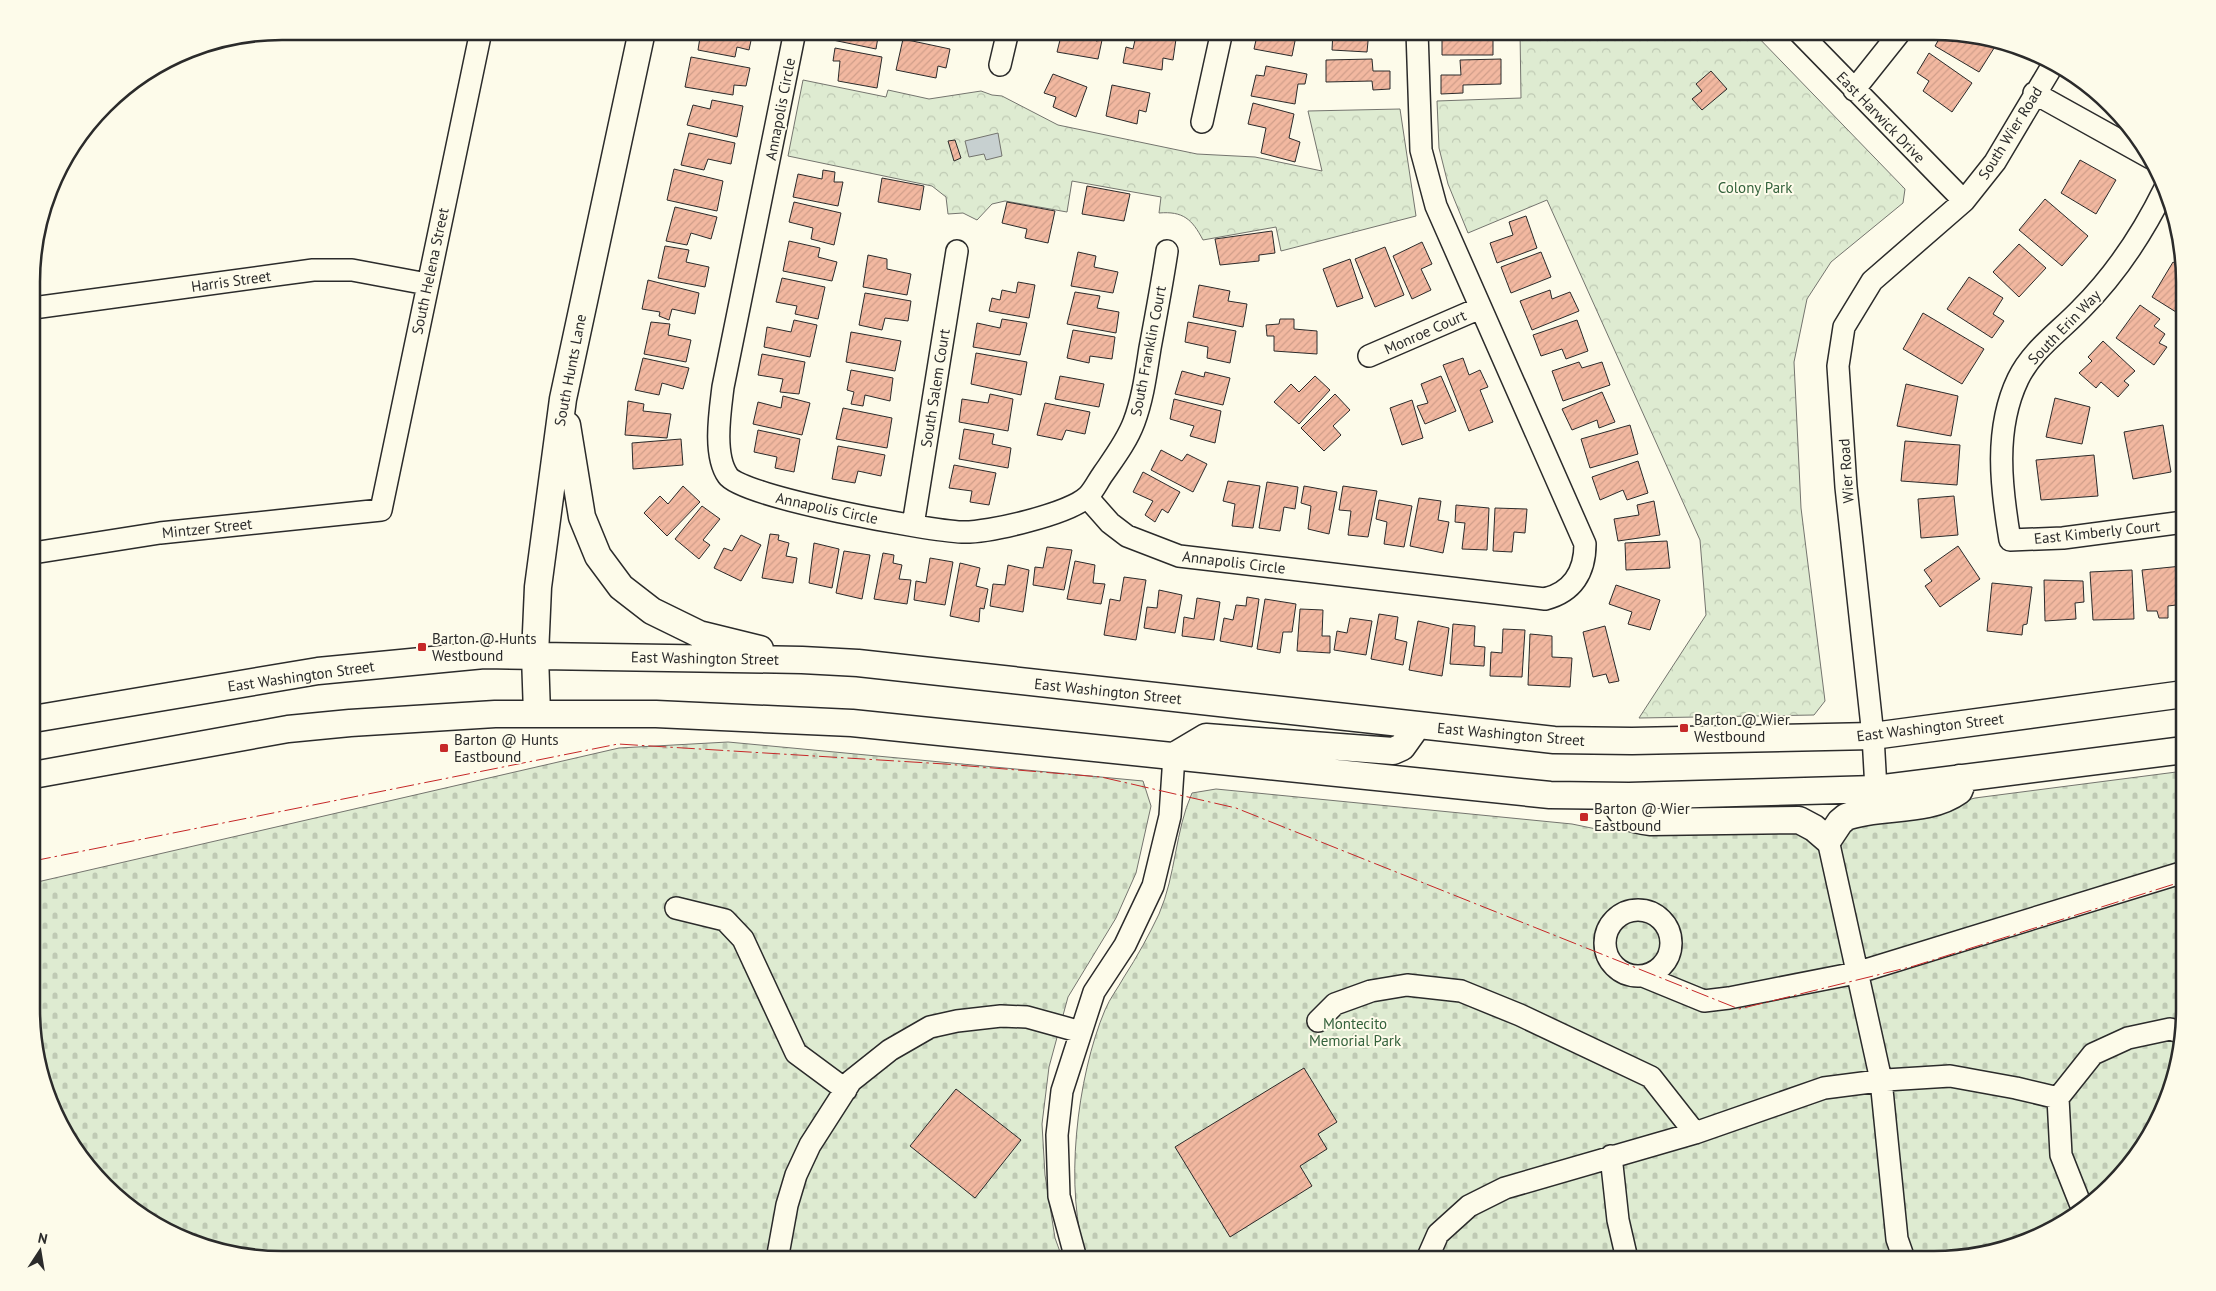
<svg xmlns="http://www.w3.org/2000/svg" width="2216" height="1291" font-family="'PT Sans',sans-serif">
	<defs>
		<pattern id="cemetery-stones" width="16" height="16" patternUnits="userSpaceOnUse" patternTransform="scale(1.25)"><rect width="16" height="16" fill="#deebd1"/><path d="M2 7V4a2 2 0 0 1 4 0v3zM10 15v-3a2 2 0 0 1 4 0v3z" fill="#bfcab4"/></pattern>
		<pattern id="park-crowns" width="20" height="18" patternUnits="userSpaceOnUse" patternTransform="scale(1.25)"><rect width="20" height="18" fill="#deebd1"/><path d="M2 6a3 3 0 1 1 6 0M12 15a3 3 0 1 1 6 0" fill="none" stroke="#bfcab4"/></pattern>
		<pattern id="building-hatch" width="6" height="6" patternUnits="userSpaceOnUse" patternTransform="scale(1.25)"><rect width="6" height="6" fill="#f2b8a0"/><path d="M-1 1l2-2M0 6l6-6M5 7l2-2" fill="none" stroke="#d09e8a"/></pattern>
	</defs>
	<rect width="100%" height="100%" fill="#fdfbea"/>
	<path fill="url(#cemetery-stones)" stroke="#74746e" d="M728,742L1143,781L1151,806L1136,873L1116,918L1068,997L1049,1067L1042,1124L1045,1175L1055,1238L1063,1260H282L217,1251L156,1226L105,1186L73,1148L45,1090L33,1041V883L619,748Z
		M2184,771V1025L2176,1074L2151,1135L2111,1186L2060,1226L1999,1251L1950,1259H1087C1063,1192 1077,1076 1105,1010C1110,998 1118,988 1124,977C1137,957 1149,935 1159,914C1176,875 1175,831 1192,793L1216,789L1572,824L1606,831L1790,827L1916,814L1975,798Z"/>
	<path fill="url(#park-crowns)" stroke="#74746e" d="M1520,31H1752L1905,189L1903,203L1831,262L1807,299L1794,362L1801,508L1825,701L1814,715L1639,718L1706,615L1700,540L1547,200L1468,233L1448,184L1439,148L1437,101L1521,98Z
		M803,80L886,97L888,90L929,99L981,91L992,95L1002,96L1058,125L1197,154L1255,157L1322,171L1308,111L1400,109L1416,216L1281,251L1276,227L1203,240C1192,219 1183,211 1159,213L1161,197L1072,181L1067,212L1005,201L992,204L977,220L963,213L948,214L946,197L932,186L788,156Z"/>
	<path fill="#c7d0d0" stroke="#74746e" d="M998,133L1002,156L986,160L984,154L969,157L965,141Z"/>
	<path fill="url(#building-hatch)" stroke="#2b2b2b" d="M701,31L714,33L753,31L749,50L737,47L735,57L698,50Z
		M830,31H879L876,49L828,39Z
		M1045,31H1098L1096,41L1102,40L1098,59L1057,52L1060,40L1043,36Z
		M1137,31L1176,39L1173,60L1163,58L1162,70L1123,63L1126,47L1133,49Z
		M1258,31H1297L1292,56L1254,49Z
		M1333,31H1369L1367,52L1332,50Z
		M1442,31H1493V55H1442Z
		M1943,32L1985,38L1996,45L1979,72L1935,46Z
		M903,39L950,49L946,68L938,66L936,78L896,70Z
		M835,48L882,57L877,88L838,81L840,61H833Z
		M1929,53L1972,83L1952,112L1923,91L1929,81L1917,73Z
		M691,57L750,68L746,86L734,85L733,95L685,87Z
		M1372,59L1373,71H1390V89L1373,90L1372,81L1326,82V60Z
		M1501,59V84L1463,85V93L1441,94V75H1461L1460,60Z
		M1266,66L1307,74L1305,84H1298L1295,104L1251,96L1256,75L1264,76Z
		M1711,71L1727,89L1702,110L1692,99L1702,91L1696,84Z
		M1053,74L1087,87L1076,117L1053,107L1056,97L1044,93Z
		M1112,85L1150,93L1146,112L1139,110L1137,124L1106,116Z
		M712,100L743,106L737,137L687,125L693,105L710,109Z
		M1253,103L1294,114L1289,138L1300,142L1295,162L1261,153L1266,128L1248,124Z
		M689,133L735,143L731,164L708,159L704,170L681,165Z
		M955,140L961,158L954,161L948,141Z
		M2080,160L2116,180L2096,214L2061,193Z
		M674,169L723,181L717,211L667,200Z
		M823,170L835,172L834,182H843L838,206L793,197L798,174L822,179Z
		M882,178L924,186L920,210L878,202Z
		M1087,186L1130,194L1124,221L1082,214Z
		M2045,199L2088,236L2062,266L2019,230Z
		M794,202L841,213L834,245L811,239L813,228L789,222Z
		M1007,202L1055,211L1048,243L1025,238L1027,229L1002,223Z
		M675,207L717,217L711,239L691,233L687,245L666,241Z
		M1526,216L1537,248L1497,263L1490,243L1513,235L1509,222Z
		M1272,231L1275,253L1259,255V261L1220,265L1215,239Z
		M789,241L820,248L818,257L837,262L832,281L783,271Z
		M1422,242L1432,264L1421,269L1431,290L1412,299L1393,256Z
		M2019,244L2046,268L2019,297L1993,272Z
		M665,246L689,250L686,262L709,267L705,287L658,278Z
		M1385,247L1404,295L1375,307L1355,259Z
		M1078,252L1096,256L1094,267L1118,272L1113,293L1071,286Z
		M1541,252L1551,277L1511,293L1501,267Z
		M868,255L887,259V269L911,274L907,295L863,287Z
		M1350,259L1363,298L1337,307L1323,269Z
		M2173,262L2184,269V317L2152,297Z
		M1969,277L2003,298L1993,314L2004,321L1992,338L1947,309Z
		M782,278L825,287L818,319L795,314L797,306L776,302Z
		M648,280L699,293L695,314L672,309L669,320L659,316L660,312L642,309Z
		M1018,282L1035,285L1029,318L989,311L992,298L1000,300L1002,290L1016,293Z
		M1199,285L1230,291L1228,301L1247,304L1243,327L1193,317Z
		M1550,290L1552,299L1570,292L1579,311L1532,330L1520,301Z
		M1075,292L1100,296L1097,308L1119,312L1116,333L1067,324Z
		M865,293L911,301L908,321L885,318L882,330L859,325Z
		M2140,305L2160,319L2154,326L2165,334L2159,343L2167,347L2154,365L2116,338Z
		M1923,313L1984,349L1962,384L1903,349Z
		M1002,319L1027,323L1020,355L973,347L977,323L1000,328Z
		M1280,319H1294V329L1317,331V354L1274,351V336H1267L1266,325L1279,324Z
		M794,320L817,325L810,357L764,347L767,327L791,332Z
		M1577,320L1588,351L1566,359L1562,349L1541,356L1533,335Z
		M651,322L670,324L668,335L691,340L686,362L644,354Z
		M1188,322L1236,331L1230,363L1207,358L1208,347L1185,342Z
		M1073,330L1115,337L1112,359L1090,356L1089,363L1067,358Z
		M851,332L901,341L895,371L846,362Z
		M2103,341L2135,371L2124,381L2129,385L2118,397L2101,382L2096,388L2079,373L2092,361L2088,357Z
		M976,353L1027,362L1021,395L971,384Z
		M762,354L805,362L799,394L780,392L783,379L758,375Z
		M643,358L689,368L683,389L662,383L659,395L635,390Z
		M1463,358L1469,375L1480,370L1488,387L1480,390L1493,422L1469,431L1443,365Z
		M1579,362L1582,368L1602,362L1610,385L1563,401L1552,371Z
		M851,370L893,378L890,401L865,395L863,406L851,404L854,392L847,390Z
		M1182,371L1204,377L1205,372L1230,378L1223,405L1175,394Z
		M1060,376L1104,384L1099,407L1055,399Z
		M1315,376L1330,390L1299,424L1274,402L1291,384L1299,392Z
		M1441,376L1456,411L1425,424L1417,406L1428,403L1421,384Z
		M1906,384L1958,396L1951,436L1897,426Z
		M1602,392L1615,422L1599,428L1597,420L1572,430L1562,409Z
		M990,394L1013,399L1008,431L959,422L962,399L988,403Z
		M1335,394L1350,410L1333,426L1341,435L1324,451L1301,428Z
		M783,396L810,403L802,435L753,424L758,402L781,408Z
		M2055,398L2090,407L2082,444L2046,437Z
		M1174,399L1221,411L1215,443L1190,436L1194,426L1170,419Z
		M1412,400L1423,438L1402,445L1390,408Z
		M628,401L644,404L643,411L671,414L667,438L625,435Z
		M1045,403L1090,412L1085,434L1066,430L1062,440L1037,435Z
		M843,408L892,418L887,448L836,439Z
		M2184,415V473L2176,417Z
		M1630,425L1638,454L1590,468L1581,439Z
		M2163,425L2171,472L2133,479L2124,432Z
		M964,429L994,434L992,444L1011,448L1008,468L959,459Z
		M758,430L800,439L794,472L775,468L777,457L754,452Z
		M681,439L683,465L633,469L632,443Z
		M1905,441L1960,445L1957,485L1901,481Z
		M838,446L885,455L881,476L858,471L855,483L832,479Z
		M1161,450L1182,461L1187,454L1207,464L1193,492L1151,470Z
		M2094,455L2098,496L2041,500L2036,460Z
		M1638,461L1648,493L1627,500L1623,490L1600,500L1592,477Z
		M954,465L996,473L989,505L970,502L972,491L949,488Z
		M1143,472L1180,492L1168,513L1162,509L1155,522L1145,515L1153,501L1133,492Z
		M1228,481L1260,486L1253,528L1232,526L1235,504L1223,501Z
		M1267,482L1298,487L1295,509L1284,507L1280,531L1259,528Z
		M683,486L700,502L667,536L644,513L660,496L668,504Z
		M1304,486L1337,492L1329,534L1308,529L1311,506L1301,503Z
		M1343,486L1377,491L1368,537L1348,535L1351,511L1339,510Z
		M1954,496L1958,535L1921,538L1918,499Z
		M1419,498L1441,501L1438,520L1449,522L1443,553L1410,546Z
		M1379,500L1412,506L1404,547L1384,544L1387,522L1376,519Z
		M1654,501L1660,535L1618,541L1614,519L1639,515L1637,505Z
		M1456,505L1489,508L1487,550L1462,549L1465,523L1455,522Z
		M702,506L720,519L703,540L710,545L699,559L675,539Z
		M1495,508L1527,509L1525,533L1514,532L1512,552L1493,551Z
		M770,534L779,535L778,540L789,543L786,556L797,558L793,583L762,578Z
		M741,535L761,545L741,581L714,568L724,548L732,551Z
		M1667,541L1670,568L1626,570L1625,543Z
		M814,543L839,549L832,588L809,583Z
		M1958,546L1980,579L1940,607L1925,586L1932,581L1924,570Z
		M1047,547L1072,550L1064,590L1033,585L1035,567L1043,568Z
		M844,551L870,555L862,599L836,593Z
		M883,553L894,555L893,563L902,565L899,579L911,580L907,604L874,599Z
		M930,558L953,562L945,605L914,600L916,581L926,583Z
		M1075,561L1095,565L1093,583L1105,584L1101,604L1067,599Z
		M960,563L980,568L976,586L988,589L984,609L980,608L979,622L950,616Z
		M1008,565L1029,570L1023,612L990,606L993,584L1005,585Z
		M2182,566L2184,604L2168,606V618H2159L2157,611H2147L2142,570Z
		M2132,570L2134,619L2093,620L2090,572Z
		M1124,577L1146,580L1136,640L1104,635L1110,599L1120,601Z
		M2044,580L2083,581L2084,602L2075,603L2076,619L2045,621Z
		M1992,583L2032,587L2027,624L2023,625L2022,635L1987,631Z
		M1616,585L1660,600L1650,630L1628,624L1632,612L1609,604Z
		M1159,590L1182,595L1175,633L1144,628L1147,607L1157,608Z
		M1247,597L1259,599L1252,647L1220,641L1224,618L1233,620L1236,605L1246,606Z
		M1197,598L1220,602L1214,640L1182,636L1184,617L1194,619Z
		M1265,599L1296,604L1292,632H1283L1280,653L1257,649Z
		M1300,609L1323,610L1322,636H1330V653L1297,651Z
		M1379,614L1398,617L1395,639L1407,642L1403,665L1371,659Z
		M1350,618L1372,621L1366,655L1334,650L1337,631L1347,633Z
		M1418,621L1449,628L1442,676L1409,670Z
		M1453,624L1475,626L1474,646L1485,647L1484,666L1450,664Z
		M1605,626L1619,681L1609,683L1606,674L1593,677L1583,632Z
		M1503,629L1525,630L1522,677L1490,676L1491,652L1502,653Z
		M1530,634L1552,636V657L1572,658L1570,687L1528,685Z
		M1304,1068L1337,1122L1318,1134L1327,1149L1300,1166L1312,1186L1230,1237L1175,1147Z
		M956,1089L1021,1140L975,1198L910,1146Z"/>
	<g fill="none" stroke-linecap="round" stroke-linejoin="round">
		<g stroke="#2b2b2b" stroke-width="24">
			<path id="minor" d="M795,31L723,387C720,412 713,455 728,476C742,497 930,531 962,532C987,533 1070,514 1088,496C1094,490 1098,481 1103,474C1114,458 1127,441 1134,422C1143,398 1146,373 1150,348C1156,316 1162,284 1167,251
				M1798,31L1964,201
				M1000,65L1008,31
				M1854,90L1901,31
				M2034,93L2151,158
				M1202,122L1222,31
				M2165,188C2143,233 2116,274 2081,309C2059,332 2032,350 2018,379C1994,429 2001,487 2010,540L2063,538L2184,522
				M33,308L313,270H352L427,284
				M1369,356L1480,308
				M1087,497L1110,523L1127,536L1179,556L1545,599C1573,592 1585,572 1585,544L1436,206L1421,150L1417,31
				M913,525L957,251
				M33,553L160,533L381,510L481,31
				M1876,789L1873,736L1846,487L1838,366L1844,327L1872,281L1964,201L1995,162L2054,63
				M1828,840L1881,1080L1897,1239L1904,1259
				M676,908L725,920L743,939L796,1053L846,1090
				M1605 943a33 33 0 1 1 66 0a33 33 0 1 1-66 0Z
				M1643,976L1704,1001L1729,998L1856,973L2184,872
				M1318,1021L1335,1004L1371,991L1407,985L1461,991L1520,1015L1651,1077L1695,1133
				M1611,1156L1618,1220L1627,1259
				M2085,1206L2080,1203L2061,1155L2058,1098L2093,1054L2128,1038L2170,1029L2183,1033
				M1076,1259L1059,1196L1057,1135L1062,1091L1094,992L1125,945L1153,886L1170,816L1174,756
				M1427,1259L1438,1234L1469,1206L1505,1188L1695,1133L1824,1088L1886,1080L1950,1076L2016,1088L2058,1098
				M777,1260L787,1205L796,1175L810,1145L851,1081L890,1050L930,1027L957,1021L1001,1016L1027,1017L1081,1032"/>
		</g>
		<g stroke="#2b2b2b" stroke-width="29">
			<path id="major" d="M567,425L582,517L598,556L621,587L652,611L699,634L760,649
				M537,714L535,655L538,587L563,399L642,31
				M33,719L318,671L484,655L802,660L858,663L1554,740L1632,741L1873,736L2184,694
				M1174,756L1206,737L1393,751L1402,747L1417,726
				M33,775L288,729L350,723L495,714H656L852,723L1550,795L1629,796L1876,789L2184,750
				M1616,796C1616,817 1633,820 1651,822L1799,820L1814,828L1828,840L1840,822L1846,817C1881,804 1927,814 1959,791L1961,786L1960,778"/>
		</g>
		<use href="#minor" stroke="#fdfbea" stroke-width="21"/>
		<use href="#major" stroke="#fdfbea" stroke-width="26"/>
		<path stroke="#c62828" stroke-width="1" stroke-dasharray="18 4 2.5 4" stroke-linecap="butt" d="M33,861L618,744L945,764L1101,777L1236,808L1739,1009L1914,966L2184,881"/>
	</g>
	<g fill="#c62828" stroke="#fdfbea" stroke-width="2">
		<rect x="417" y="642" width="10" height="10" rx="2.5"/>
		<rect x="1679" y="723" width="10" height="10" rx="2.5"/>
		<rect x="439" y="743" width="10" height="10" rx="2.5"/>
		<rect x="1579" y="812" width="10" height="10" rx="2.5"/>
	</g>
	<g text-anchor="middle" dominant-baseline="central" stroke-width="4" stroke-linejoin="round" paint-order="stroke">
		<g font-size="15" fill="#2b2b2b" stroke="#fdfbea">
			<text transform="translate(780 109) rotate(-79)">Annapolis Circle</text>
			<text transform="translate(1881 117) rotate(46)">East Harwick Drive</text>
			<text transform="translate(2010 133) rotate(-58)">South Wier Road</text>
			<text transform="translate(430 271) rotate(-78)">South Helena Street</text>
			<text transform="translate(231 281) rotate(-8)">Harris Street</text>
			<text transform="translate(2064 327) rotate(-46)">South Erin Way</text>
			<text transform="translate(1425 332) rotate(-24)">Monroe Court</text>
			<text transform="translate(1148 351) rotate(-79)">South Franklin Court</text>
			<text transform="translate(570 370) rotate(-79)">South Hunts Lane</text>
			<text transform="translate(935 388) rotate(-81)">South Salem Court</text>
			<text transform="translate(1846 471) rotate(-94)">Wier Road</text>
			<text transform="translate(827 508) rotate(12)">Annapolis Circle</text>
			<text transform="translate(207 528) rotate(-6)">Mintzer Street</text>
			<text transform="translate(2097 532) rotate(-6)">East Kimberly Court</text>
			<text transform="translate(1234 562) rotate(7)">Annapolis Circle</text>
			<text transform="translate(705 658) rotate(1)">East Washington Street</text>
			<text transform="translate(301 676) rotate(-8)">East Washington Street</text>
			<text transform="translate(1108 691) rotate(6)">East Washington Street</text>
			<text transform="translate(1930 727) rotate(-7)">East Washington Street</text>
			<text transform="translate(1511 734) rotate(5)">East Washington Street</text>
		</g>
		<g font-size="15" fill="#34623c" stroke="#fdfbea">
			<text x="1755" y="187">Colony Park</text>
			<text x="1355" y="1023">Montecito<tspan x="1355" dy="17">Memorial Park</tspan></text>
		</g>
		<g font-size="15" fill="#2b2b2b" stroke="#fdfbea" text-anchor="start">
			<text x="432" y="638">Barton @ Hunts<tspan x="432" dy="17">Westbound</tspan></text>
			<text x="1694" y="719">Barton @ Wier<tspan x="1694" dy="17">Westbound</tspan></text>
			<text x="454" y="739">Barton @ Hunts<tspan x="454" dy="17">Eastbound</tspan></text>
			<text x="1594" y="808">Barton @ Wier<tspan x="1594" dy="17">Eastbound</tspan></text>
		</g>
	</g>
	<path d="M0 0H2216V1291H0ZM282 40H1934A242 242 0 0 1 2176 282V1009A242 242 0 0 1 1934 1251H282A242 242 0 0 1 40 1009V282A242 242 0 0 1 282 40Z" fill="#fdfbea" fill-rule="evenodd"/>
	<path fill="none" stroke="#2b2b2b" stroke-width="2.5" d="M282 40H1934A242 242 0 0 1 2176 282V1009A242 242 0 0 1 1934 1251H282A242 242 0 0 1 40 1009V282A242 242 0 0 1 282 40Z"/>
	<g transform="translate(40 1251) rotate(12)" stroke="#fdfbea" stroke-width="4" paint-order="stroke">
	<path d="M0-4L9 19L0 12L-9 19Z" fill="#2b2b2b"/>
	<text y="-8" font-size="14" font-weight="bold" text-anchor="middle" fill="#2b2b2b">N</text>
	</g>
</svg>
